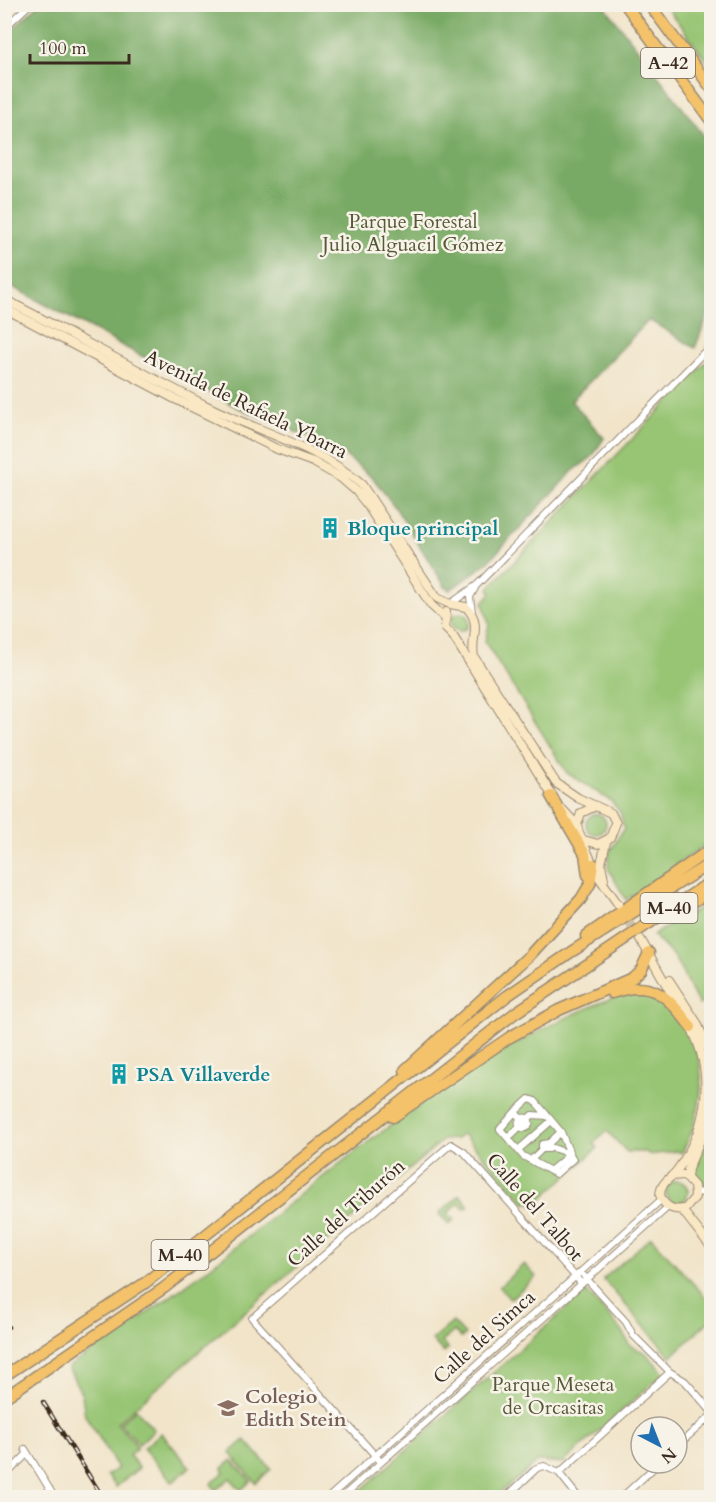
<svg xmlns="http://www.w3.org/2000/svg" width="716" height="1502" font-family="Cardo,serif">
	<rect width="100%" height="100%" fill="#f7f3e8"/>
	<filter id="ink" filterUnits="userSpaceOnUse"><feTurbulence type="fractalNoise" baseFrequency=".0167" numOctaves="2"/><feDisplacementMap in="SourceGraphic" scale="12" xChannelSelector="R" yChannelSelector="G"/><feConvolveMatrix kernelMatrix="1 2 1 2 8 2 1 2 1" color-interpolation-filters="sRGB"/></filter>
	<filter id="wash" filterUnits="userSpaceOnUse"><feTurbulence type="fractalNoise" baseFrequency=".008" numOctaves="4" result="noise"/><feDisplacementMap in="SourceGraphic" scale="24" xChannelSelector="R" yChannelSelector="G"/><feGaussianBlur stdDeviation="1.35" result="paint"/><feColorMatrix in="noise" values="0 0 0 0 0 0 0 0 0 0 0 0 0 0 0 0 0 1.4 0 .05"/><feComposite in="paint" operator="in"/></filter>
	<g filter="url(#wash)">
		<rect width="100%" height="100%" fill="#f1e4c9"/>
		<path fill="#97c573" stroke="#697848" stroke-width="1.5" d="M665,5H711V68L709,64Z
			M711,357V841L626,900L608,868L609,853L624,828L620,812L611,801L567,773L485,642L489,624L483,602L491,593L489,588Z
			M451 622a9 9 0 1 1 18 0a9 9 0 1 1-18 0Z
			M586 824a10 10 0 1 1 20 0a10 10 0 1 1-20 0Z
			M711,901V994L699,1005L674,957L653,935Z
			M628,992L656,994C669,1007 683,1020 691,1037C710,1073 700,1119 682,1153L677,1151L650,1155L646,1152H627L607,1131L593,1143L598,1148L533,1206L529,1201L526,1204L463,1134L456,1139L443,1140L117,1423L138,1447L129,1455L139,1468L116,1487L107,1475L118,1468L85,1415L82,1395L68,1367C124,1329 181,1291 234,1248C356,1151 479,1045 628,992Z
			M711,1131V1181L706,1186L695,1173V1169Z
			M666 1192a11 11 0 1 1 22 0a11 11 0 1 1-22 0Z
			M460,1195L469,1206L465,1209L459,1203L448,1213L454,1220L449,1224L439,1214Z
			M651,1237L711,1303V1319L671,1357L603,1279Z
			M524,1264L536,1277L510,1299L499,1287Z
			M586,1291L624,1333L629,1345L646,1353L664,1373L563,1463L539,1461L495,1497H353Z
			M453,1322L465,1335L461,1338L454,1331L442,1342L448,1349L444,1353L432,1340Z
			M136,1409L154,1430L139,1444L120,1423Z
			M161,1433L190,1467L173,1482L143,1448Z
			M245,1440L271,1469L256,1483L230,1453Z
			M232,1460L251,1481L241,1490L230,1478L216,1490L211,1484L224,1472L222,1469Z"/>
		<path fill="#79aa65" stroke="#5a6a42" stroke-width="1.5" d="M38,5H604L711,145V307L695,348L649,320L571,401L604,438L592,457L573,471L488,562L450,590L446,588L395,507L373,478L338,450L237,407L5,283V36Z"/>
	</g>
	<g filter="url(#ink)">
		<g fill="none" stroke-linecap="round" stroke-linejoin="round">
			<path stroke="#cdbfa7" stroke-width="8" stroke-dasharray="8 4" stroke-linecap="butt" d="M623,913L639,937"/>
			<g stroke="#968774" stroke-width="8">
				<path id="minor" d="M4,28L30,4
					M450,604L477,585L712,344
					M472,612L470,597L475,588
					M515,1112L529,1099L535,1101L561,1132L549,1143
					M518.5 1123a5.5 5.5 0 1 1 11 0a5.5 5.5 0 1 1-11 0Z
					M521,1119L515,1112L500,1129L523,1156L556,1174L573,1159L570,1154L550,1147
					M508,1138L532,1115L547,1116
					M518,1150L549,1123
					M531,1160L542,1149V1144L549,1143V1149H542
					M551,1170L570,1154L561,1132
					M695,1192L705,1193L712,1189
					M584,1276L626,1322L633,1335L670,1372L685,1381L712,1412
					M677,1446L712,1415
					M25,1449L55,1498
					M381,1462L252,1318L451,1144L464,1152L581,1283
					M559,1473L579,1498
					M4,1477L27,1454
					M328,1498L662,1199
					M341,1498L668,1207
					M505,1498L537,1468L544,1466L559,1473L670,1372
					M621,1498L659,1463"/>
			</g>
			<g stroke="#968774" stroke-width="10">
				<path id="secondary" d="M4,299C72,334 139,372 207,406C258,432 319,446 362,485L437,598L450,604L466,607C483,624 470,637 474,657L556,783L578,798L611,813L616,823L610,838L598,844L584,840
					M4,308L173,398L277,449L313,462L341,478L356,491L368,506L431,605L444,617
					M446,612L445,628L453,636L555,800
					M596,806L581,813L577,825L579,833L598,876L618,904
					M563,810L577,825
					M604,879L601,864L606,842
					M641,940L680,1009
					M669,980L697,1023L712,1057
					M672,1176L684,1175L694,1186L695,1197L686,1208C674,1212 664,1207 660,1195C661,1181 671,1179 678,1169C710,1125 715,1069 688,1022
					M687,1177L688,1169L707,1124L712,1104
					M682,1210L712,1248"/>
			</g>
			<g stroke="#968774" stroke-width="13">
				<path id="motorway" d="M625,4L712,122
					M649,4L712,89
					M551,796L585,854L588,875
					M678,910L712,891
					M586,936L712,848
					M612,993C653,978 668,997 691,1027
					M405,1070L530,955L581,899L590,884L593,864
					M393,1117L510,1037L559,1010L632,978L641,970L649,953
					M4,1376L145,1283L507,996L571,952L712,862
					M4,1398L164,1288L515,1013L712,881"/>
			</g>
			<use href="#minor" stroke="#fff" stroke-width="6"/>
			<use href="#secondary" stroke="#fae7c3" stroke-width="8"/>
			<use href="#motorway" stroke="#f3c26a" stroke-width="10"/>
			<g stroke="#3b2a1e" stroke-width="4.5">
				<path id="rail" d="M4,1320L8,1327
					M43,1402L103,1498"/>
			</g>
			<use href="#rail" stroke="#f7f3e8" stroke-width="2" stroke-dasharray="7" stroke-linecap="butt"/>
		</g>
	</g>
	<defs>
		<g id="building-bare" transform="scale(1.62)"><path d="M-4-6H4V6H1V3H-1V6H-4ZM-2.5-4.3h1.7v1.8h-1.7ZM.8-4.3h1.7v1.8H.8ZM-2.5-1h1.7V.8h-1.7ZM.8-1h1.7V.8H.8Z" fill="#0f9aa8" stroke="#f7f3e8" stroke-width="2.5" paint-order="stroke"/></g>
		<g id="school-bare" transform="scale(1.62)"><path d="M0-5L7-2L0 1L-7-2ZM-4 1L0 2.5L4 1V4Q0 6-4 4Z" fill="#8d6e63" stroke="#f7f3e8" stroke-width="2.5" paint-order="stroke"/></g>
	</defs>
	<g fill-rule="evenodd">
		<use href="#building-bare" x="330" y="528"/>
		<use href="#building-bare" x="119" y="1074"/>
		<use href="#school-bare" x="228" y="1408"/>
	</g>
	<g text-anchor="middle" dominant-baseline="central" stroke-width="5" stroke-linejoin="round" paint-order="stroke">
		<g fill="#f7f3e8" stroke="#73665b" stroke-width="1.5">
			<rect x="641" y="48" width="54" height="30" rx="4.5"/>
			<rect x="640.5" y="893" width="57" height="30" rx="4.5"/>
			<rect x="151.5" y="1240" width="57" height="30" rx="4.5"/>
		</g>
		<g font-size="18" font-weight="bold" fill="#3b2a1e">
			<text x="668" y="63">A-42</text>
			<text x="669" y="908">M-40</text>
			<text x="180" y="1255">M-40</text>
		</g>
		<g font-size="20" fill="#575838" stroke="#f7f3e8">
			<text x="413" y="221">Parque Forestal<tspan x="413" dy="23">Julio Alguacil Gómez</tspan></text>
			<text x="553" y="1384">Parque Meseta<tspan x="553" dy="23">de Orcasitas</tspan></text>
		</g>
		<g font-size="20" fill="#3b2a1e" stroke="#f7f3e8">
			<text transform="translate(246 404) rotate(26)">Avenida de Rafaela Ybarra</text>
			<text transform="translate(535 1207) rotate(49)">Calle del Talbot</text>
			<text transform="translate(346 1213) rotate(-42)">Calle del Tiburón</text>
			<text transform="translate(484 1337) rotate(-42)">Calle del Simca</text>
		</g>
		<g font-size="20" font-weight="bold" fill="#0d838f" stroke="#f7f3e8" text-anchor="start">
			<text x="347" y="528">Bloque principal</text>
			<text x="136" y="1074">PSA Villaverde</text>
		</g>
		<g font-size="20" font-weight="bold" fill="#785e54" stroke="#f7f3e8" text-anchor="start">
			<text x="245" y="1396">Colegio<tspan x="245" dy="23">Edith Stein</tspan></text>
		</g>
	</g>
	<rect width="716" height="1502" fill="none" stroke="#f7f3e8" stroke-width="24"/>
	<g transform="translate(659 1445) rotate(138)"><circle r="28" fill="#f7f3e8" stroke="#aca397" stroke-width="1.5"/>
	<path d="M0-4.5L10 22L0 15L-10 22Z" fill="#1f6fb2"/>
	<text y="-9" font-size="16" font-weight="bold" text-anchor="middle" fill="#3b2a1e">N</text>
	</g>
	<path d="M30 54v9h99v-9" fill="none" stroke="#3b2a1e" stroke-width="3"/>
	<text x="39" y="54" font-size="18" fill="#3b2a1e" stroke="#f7f3e8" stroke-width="4.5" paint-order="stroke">100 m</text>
</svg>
